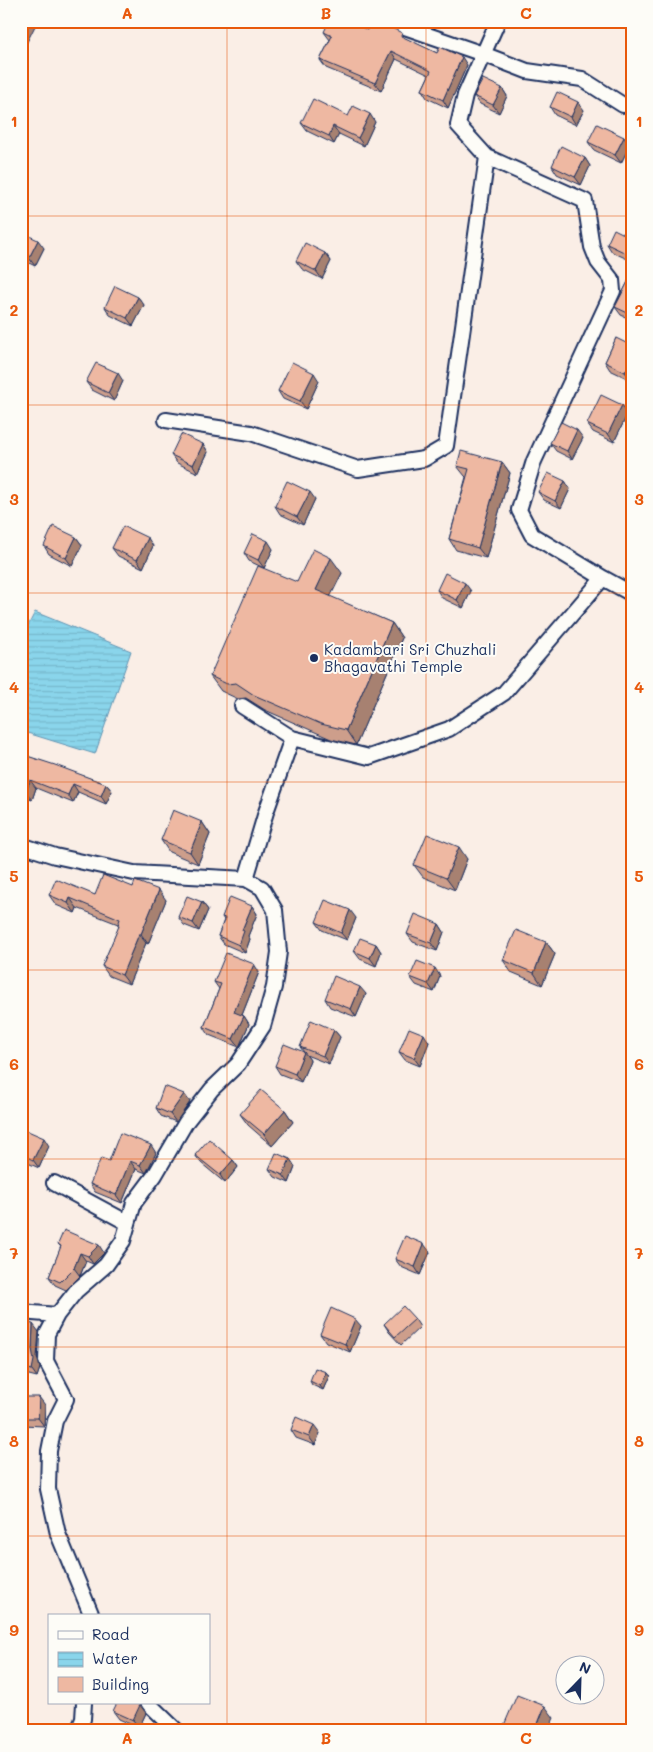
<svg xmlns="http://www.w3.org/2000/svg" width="653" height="1752" font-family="Mali,sans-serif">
	<defs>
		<pattern id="water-rules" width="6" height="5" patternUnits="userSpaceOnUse" patternTransform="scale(1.25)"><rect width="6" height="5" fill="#8ad5eb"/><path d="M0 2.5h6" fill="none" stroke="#76b7cc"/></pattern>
	</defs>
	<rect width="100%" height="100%" fill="#faeee6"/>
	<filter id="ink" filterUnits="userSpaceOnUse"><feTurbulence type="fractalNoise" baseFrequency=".02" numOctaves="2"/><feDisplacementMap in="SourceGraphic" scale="10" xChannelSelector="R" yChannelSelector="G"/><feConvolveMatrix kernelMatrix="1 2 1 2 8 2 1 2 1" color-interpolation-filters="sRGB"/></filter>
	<g filter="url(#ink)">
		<path fill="url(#water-rules)" stroke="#5e93b3" d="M35,612L131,651L95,754L21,731V640Z"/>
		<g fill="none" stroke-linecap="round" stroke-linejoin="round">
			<g stroke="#1b2f5e" stroke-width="18">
				<path id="minor" d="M387,21L483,54L527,71L582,79L623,105
					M498,21L465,95L458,125L487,157L585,201L592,247L598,262L612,280L613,291L534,461L519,510L532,535L603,578
					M166,420L251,433L358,469L424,459L446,446L487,157
					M242,706L292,738
					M21,845L55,856L134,873L246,879L262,888L275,910L279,952L274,987L263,1026L238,1064L212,1089L186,1122L155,1175L134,1203L123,1241L106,1265L76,1291L57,1315L47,1334L46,1361L66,1399L55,1421L49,1451L48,1489L58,1534L92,1616
					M246,879L266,812L292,738L369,757L449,729L504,693L603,578L632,594
					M54,1183L128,1223
					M21,1312L57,1315
					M148,1703L177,1731
					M78,1731L83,1719L84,1703"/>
			</g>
			<use href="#minor" stroke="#fdfcf7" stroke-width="14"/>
		</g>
		<path fill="#cd9e8b" stroke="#1b2f5e" d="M367,30L406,39L437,53L467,65L448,108L427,98L422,90L429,75L396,59L381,91L326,68L320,60L330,40L324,32Z
			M502,88L507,96L499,113L480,104L474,96Z
			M550,107L584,110L576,125L555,115Z
			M348,116L375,122L364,146L339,134L334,144L307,131L301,123Z
			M624,137L630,145L621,163L594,150L588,142Z
			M585,158L590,166L581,185L557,174L552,166Z
			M632,238V261L612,252L607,244Z
			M21,241L44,248L35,266L21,259Z
			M325,253L331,261L322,279L302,269L296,261Z
			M632,274V320L621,315L615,307Z
			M138,297L144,305L133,326L110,315L105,307Z
			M616,338L631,380L610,370L605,362Z
			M123,381L114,401L92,390L86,382Z
			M319,381L306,409L283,399L278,391Z
			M622,405L628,413L614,442L593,432L587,424Z
			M583,438L572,459L556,451L550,443Z
			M203,444L208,452L198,473L177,463L171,455Z
			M632,449V467L627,459Z
			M502,462L510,473L486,558L456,550L449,539L466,477L465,476L457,466Z
			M565,481L570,489L561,508L544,500L538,492Z
			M315,499L303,525L280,514L275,506Z
			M76,537L82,545L72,566L49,554L44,546Z
			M153,546L143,568L118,556L112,548Z
			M273,549L264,568L249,561L244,553Z
			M342,573L330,597L392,623L402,638L356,745L331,739L265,710L246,698L238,699L221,691L210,676L297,582Z
			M437,590L471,591L463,608L442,598Z
			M21,754L106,784L112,791L106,804L78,792L73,803L36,788L32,800L21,796Z
			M202,822L210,834L198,864L169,852L161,840Z
			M467,859L455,890L423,877L414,865Z
			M133,887L166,900L148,944L146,943L129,984L109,976L102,966L119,927L118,924L77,908L75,913L56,905L49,895H95Z
			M202,902L208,910L199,931L184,925L178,917Z
			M252,906L257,914L248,936L250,939L245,953L224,944L218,936L224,920L222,917Z
			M356,918L347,940L322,930L316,922Z
			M439,924L444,932L437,951L413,942L407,934Z
			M546,942L555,954L542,985L511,972L503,960Z
			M376,944L381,952L376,966L360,959L354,951Z
			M259,972L242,1015L244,1016L249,1024L239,1047L209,1035L204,1027L219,989L214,982Z
			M440,976L434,992L416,985L410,977Z
			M366,994L356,1017L330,1007L325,999Z
			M334,1030L340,1037L329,1064L306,1055L310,1060L301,1082L280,1074L275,1066L304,1052L300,1047Z
			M429,1042L420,1066L405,1060L399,1052Z
			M184,1094L190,1102L176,1122L161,1116L156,1108Z
			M285,1110L293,1122L272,1146L248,1125L240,1114Z
			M21,1128L49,1146L39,1168L21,1160Z
			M156,1153L146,1173L136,1169L122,1203L95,1192L90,1184L109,1161Z
			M195,1155L233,1160L238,1167L225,1183L201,1163Z
			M290,1159L295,1167L289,1183L275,1177L269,1169Z
			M58,1244L104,1253L93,1264L86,1261L80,1276L66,1290L55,1285L49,1277L61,1247Z
			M430,1252L420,1275L401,1267L395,1259Z
			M415,1319L420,1327L401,1345L389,1332L384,1324Z
			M21,1322L39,1332L37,1357L40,1368L37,1377L21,1373Z
			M361,1326L350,1352L326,1342L320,1334Z
			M326,1372L329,1376L323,1390L312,1385L310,1381Z
			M21,1397L45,1405L44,1426L22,1425Z
			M291,1430L320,1433L315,1445L296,1438Z
			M140,1703L146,1713L139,1728L119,1719L113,1711Z"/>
		<path fill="#a78171" stroke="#1b2f5e" d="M25,21H34L36,24L23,50L21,47V30Z
			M391,51L396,59L381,91L375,83Z
			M462,57L467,65L448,108L443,100Z
			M502,88L507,96L499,113L493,105Z
			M21,90L25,95L21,103Z
			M578,102L584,110L576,125L571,117Z
			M370,114L375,122L364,146L358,138Z
			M333,126L339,134L334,144L329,136Z
			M624,137L630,145L621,163L615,155Z
			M585,158L590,166L581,185L575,177Z
			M38,240L44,248L35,266L29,258Z
			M632,247V260L628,254Z
			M325,253L331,261L322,279L316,271Z
			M138,297L144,305L133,326L127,318Z
			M632,359V378L631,380L625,372Z
			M118,373L123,381L114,401L108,393Z
			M314,373L319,381L306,409L300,401Z
			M622,405L628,413L614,442L608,434Z
			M577,430L583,438L572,459L567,451Z
			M203,444L208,452L198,473L193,465Z
			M502,462L510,473L486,558L478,548Z
			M565,481L570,489L561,508L555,501Z
			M310,492L315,499L303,525L297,517Z
			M76,537L82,545L72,566L66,558Z
			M148,538L153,546L143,568L137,560Z
			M268,541L273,549L264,568L258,560Z
			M331,558L342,573L326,605L316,590Z
			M465,583L471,591L463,608L457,600Z
			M392,623L402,638L356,745L346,730Z
			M30,780L36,788L32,800L26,792Z
			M73,784L78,792L73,803L68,795Z
			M106,784L112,791L106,804L101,796Z
			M202,822L210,834L198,864L190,852Z
			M459,847L467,859L455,890L446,878Z
			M159,890L166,900L148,944L141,934Z
			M70,898L77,908L75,913L68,903Z
			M202,902L208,910L199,931L193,923Z
			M252,906L257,914L248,936L250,939L245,953L239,945L242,930Z
			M350,910L356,918L347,940L341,933Z
			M439,924L444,932L437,951L431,943Z
			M139,934L146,943L129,984L122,975Z
			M546,942L555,954L542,985L534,973Z
			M376,944L381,952L376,966L370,958Z
			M254,964L259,972L240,1020L234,1012Z
			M435,968L440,976L434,992L428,984Z
			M360,987L366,994L356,1017L351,1009Z
			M244,1016L249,1024L239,1047L233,1039Z
			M334,1030L340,1037L329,1064L323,1056Z
			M424,1034L429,1042L420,1066L414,1058Z
			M304,1052L310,1060L301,1082L295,1074Z
			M184,1094L190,1102L176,1122L170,1114Z
			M285,1110L293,1122L272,1146L264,1134Z
			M44,1138L49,1146L39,1168L33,1160Z
			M151,1145L156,1153L146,1173L140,1165Z
			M290,1159L295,1167L289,1183L283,1175Z
			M233,1160L238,1167L225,1183L220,1175Z
			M130,1161L136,1169L122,1203L116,1195Z
			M424,1244L430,1252L420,1275L415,1267Z
			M99,1245L104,1253L93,1264L88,1256Z
			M80,1253L86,1261L80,1276L74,1268Z
			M355,1319L361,1326L350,1352L345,1344Z
			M33,1324L39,1332L37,1357L40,1368L37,1377L32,1370V1349Z
			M326,1372L329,1376L323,1390L320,1386Z
			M39,1397L45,1405L44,1426L38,1418Z
			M314,1425L320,1433L315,1445L309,1437Z
			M138,1703H140V1706V1705L146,1713L139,1728L133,1720Z
			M545,1706L554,1718L548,1731H535Z"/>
		<path fill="#eeb8a2" stroke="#1b2f5e" d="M21,21H25L21,30Z
			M329,21H350L367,30L372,21H378L402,33L401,36L437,53L440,47L462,57L443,100L422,90L431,71L391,51L375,83L320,60L332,36L324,32Z
			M483,79L502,88L493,105L474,96Z
			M557,92L578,102L571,117L550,107Z
			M313,99L348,116L353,106L370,114L358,138L333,126L329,136L301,123Z
			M597,124L624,137L615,155L588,142Z
			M561,146L585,158L575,177L552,166Z
			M614,229L632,238V247L628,254L607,244Z
			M25,234L38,240L29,258L21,254V241Z
			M305,243L325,253L316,271L296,261Z
			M632,274V315L615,307Z
			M115,286L138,297L127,318L105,307Z
			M616,338L632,346V359L625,372L605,362Z
			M292,362L314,373L300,401L278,391Z
			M96,363L118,373L108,393L86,382Z
			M601,395L622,405L608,434L587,424Z
			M561,422L577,430L567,451L550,443Z
			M181,434L203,444L193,465L171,455Z
			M632,449V462L627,459Z
			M461,451L502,462L478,548L449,539L469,469L457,466Z
			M548,473L565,481L555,501L538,492Z
			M287,481L310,492L297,517L275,506Z
			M53,526L76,537L66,558L44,546Z
			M123,526L148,538L137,560L112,548Z
			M253,534L268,541L258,560L244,553Z
			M313,549L331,558L316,590L392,623L346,730L321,724L254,695L236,683L227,684L210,676L258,566L297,582Z
			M445,573L465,583L457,600L437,590Z
			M21,754L55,765L106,784L101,796L73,784L68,795L30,780L26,792L21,791Z
			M173,810L202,822L190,852L161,840Z
			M427,834L459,847L446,878L414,865Z
			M103,875L133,887L135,881L159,890L141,934H139L122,975L102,966L119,926L118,925L120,919L70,898L68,903L49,895L56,879L95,895Z
			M187,896L202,902L193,923L178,917Z
			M230,897L252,906L242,930L244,931L239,945L218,936L225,918L222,917Z
			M325,900L350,910L341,933L316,922Z
			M415,914L439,924L431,943L407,934Z
			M516,930L546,942L534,973L503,960Z
			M360,938L376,944L370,958L354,951Z
			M226,953L254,964L234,1012L244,1016L233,1039L204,1027L221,984L214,982Z
			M417,961L435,968L428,984L410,977Z
			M334,976L360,987L351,1009L325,999Z
			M311,1020L334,1030L323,1056L300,1047Z
			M409,1028L424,1034L414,1058L399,1052Z
			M284,1044L304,1052L295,1074L275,1066Z
			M164,1086L184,1094L170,1114L156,1108Z
			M261,1090L285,1110L264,1134L240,1114Z
			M21,1128L44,1138L33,1160L21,1154Z
			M120,1133L151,1145L140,1165L130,1161L116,1195L90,1184L101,1158L109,1161Z
			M209,1139L233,1160L220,1175L195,1155Z
			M276,1153L290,1159L283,1175L269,1169Z
			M64,1230L99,1245L88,1256L80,1253L74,1268L60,1282L49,1277L61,1246L58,1244Z
			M405,1236L424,1244L415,1267L395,1259Z
			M403,1306L415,1319L395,1337L384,1324Z
			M331,1308L355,1319L345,1344L320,1334Z
			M21,1322L33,1324L32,1349L34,1360L32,1370L21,1367Z
			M315,1368L326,1372L320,1386L310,1381Z
			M21,1397H39L38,1418H21Z
			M296,1417L314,1425L309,1437L291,1430Z
			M632,1434V1446L628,1444Z
			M517,1695L545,1706L535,1731L502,1730Z
			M117,1703H139L140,1705L133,1720L113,1711Z"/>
	</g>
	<path fill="none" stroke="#e8590c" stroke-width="1" stroke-opacity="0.55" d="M227,21V1731M426,21V1731M21,216H632M21,405H632M21,593H632M21,782H632M21,970H632M21,1159H632M21,1347H632M21,1536H632"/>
	<circle fill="#1b2f5e" stroke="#fdfcf7" stroke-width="2" cx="314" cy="658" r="5"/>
	<g text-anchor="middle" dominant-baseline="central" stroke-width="4" stroke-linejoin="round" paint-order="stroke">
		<g font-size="15" fill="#1b2f5e" stroke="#fdfcf7" text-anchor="start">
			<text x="324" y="649">Kadambari Sri Chuzhali<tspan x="324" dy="17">Bhagavathi Temple</tspan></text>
		</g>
	</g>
	<rect width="653" height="1752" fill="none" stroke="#fdfcf7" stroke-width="55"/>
	<rect x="48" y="1614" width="162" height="90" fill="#fdfcf7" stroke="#a3aaba"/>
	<rect x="58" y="1631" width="25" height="8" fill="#fdfcf7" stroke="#a3aaba"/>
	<text x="92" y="1640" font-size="15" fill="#1b2f5e">Road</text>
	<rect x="58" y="1652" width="25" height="15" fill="url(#water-rules)" stroke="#a3aaba"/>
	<text x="92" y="1664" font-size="15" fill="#1b2f5e">Water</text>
	<rect x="58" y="1677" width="25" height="15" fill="#eeb8a2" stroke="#a3aaba"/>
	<text x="92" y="1690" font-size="15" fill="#1b2f5e">Building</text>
	<g transform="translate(580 1680) rotate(23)"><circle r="24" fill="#fdfcf7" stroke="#a3aaba"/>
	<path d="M0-4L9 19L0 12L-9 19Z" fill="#1b2f5e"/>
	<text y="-8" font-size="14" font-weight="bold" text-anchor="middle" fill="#1b2f5e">N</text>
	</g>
	<rect x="28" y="28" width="598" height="1696" fill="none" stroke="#e8590c" stroke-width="2"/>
	<g font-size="16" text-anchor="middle" font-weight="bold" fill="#e8590c">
		<text x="127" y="19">A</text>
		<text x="326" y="19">B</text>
		<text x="526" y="19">C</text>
		<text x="14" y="127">1</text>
		<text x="639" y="127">1</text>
		<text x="14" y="316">2</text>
		<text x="639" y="316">2</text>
		<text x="14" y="505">3</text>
		<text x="639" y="505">3</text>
		<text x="14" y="693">4</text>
		<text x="639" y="693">4</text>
		<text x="14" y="882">5</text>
		<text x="639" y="882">5</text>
		<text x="14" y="1070">6</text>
		<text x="639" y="1070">6</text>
		<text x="14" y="1259">7</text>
		<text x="639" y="1259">7</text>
		<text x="14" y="1447">8</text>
		<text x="639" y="1447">8</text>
		<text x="14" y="1636">9</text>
		<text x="639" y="1636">9</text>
		<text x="127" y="1744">A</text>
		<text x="326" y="1744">B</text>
		<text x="526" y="1744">C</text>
	</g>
</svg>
